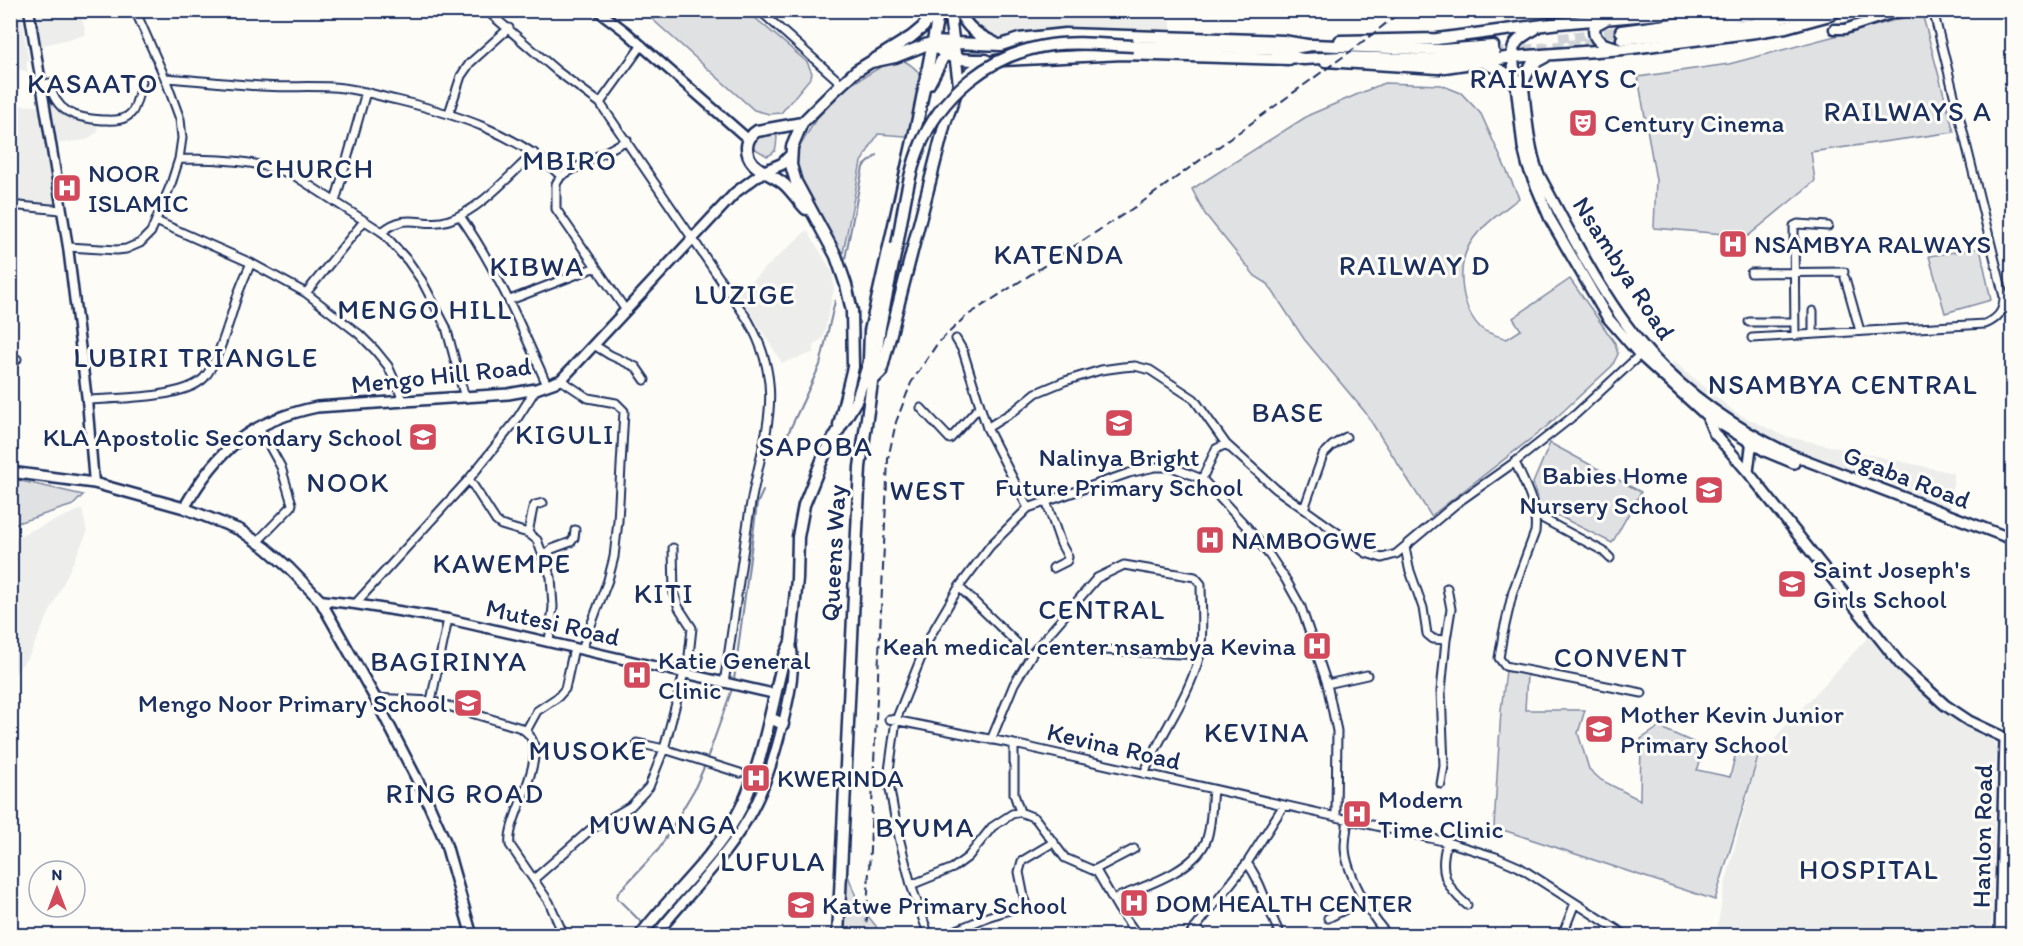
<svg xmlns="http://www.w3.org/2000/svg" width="2023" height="946" font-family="Itim,sans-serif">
	<rect width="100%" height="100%" fill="#fdfcf7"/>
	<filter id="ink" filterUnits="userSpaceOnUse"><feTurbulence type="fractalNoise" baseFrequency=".0167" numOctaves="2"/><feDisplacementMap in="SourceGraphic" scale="12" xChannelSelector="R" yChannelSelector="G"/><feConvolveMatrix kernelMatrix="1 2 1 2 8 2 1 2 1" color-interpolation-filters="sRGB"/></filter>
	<g filter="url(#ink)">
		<path fill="#edeeec" d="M10,11H21L29,62L26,61L28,72L11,67Z
			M33,11H80L86,35L40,46Z
			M965,11H1169L1173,39L993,37L979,28L966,15Z
			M46,84L51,94L70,115L82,121L97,120L98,132L86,140L55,144Z
			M11,105L40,106L57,207L11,203Z
			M807,230L833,273L834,289L823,338L815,344L813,353L782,363L738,293Z
			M1672,360L1735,412L1784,436L1954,473L1951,508L1777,443L1729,417L1674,372Z
			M82,509L87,533L29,656L11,678V539Z
			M1869,636L1917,688L1942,706L1967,728L1988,736L1996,745L1991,935L1716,936L1723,893L1756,764L1780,732Z"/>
		<path fill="#e0e1e3" stroke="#7e88a0" stroke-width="1.5" d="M643,11H747L807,62L812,73L811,77L781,113L769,114L754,110Z
			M1922,13L1954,132L1811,152L1815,181L1748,236L1654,228L1656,180L1638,77L1729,64Z
			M902,60C937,76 923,107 919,137L878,134L861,162L842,258L797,174L796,153L816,119L848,86L889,62Z
			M1384,83L1441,85L1461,93L1481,114L1519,198C1504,210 1480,227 1471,242C1455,267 1461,310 1482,329C1488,334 1500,336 1507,339L1521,330L1513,318L1570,279L1615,343L1618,354L1612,366L1546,427L1431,516L1365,412L1304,339L1268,284L1255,276L1205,214L1192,189L1309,115Z
			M772,133L777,135C776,146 778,152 767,156L752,147C755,136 761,135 772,133Z
			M1980,248L1991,300L1945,313L1929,256Z
			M1550,443L1641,492L1612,543L1539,506L1533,483Z
			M11,480H17L83,495L73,505L11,525Z
			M1506,671L1527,674L1525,710H1585L1578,733L1589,769L1601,780L1640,800L1641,739L1659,727L1706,748L1697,770L1730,777L1736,752L1759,754L1715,900L1494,827L1501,710Z
			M846,870L859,905L876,926V935L845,936Z"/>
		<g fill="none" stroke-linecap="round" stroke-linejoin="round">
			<path stroke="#76819c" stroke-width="2" d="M845,259L863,167L877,155
				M778,455L820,365L835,301
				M734,680L757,504L763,491
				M707,759L732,689
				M641,922L617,898L618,893L659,849L694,790L705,765"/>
			<path stroke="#d0d3d8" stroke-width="10" stroke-dasharray="10 5" stroke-linecap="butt" d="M1559,38L1621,31
				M1494,53L1622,39"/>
			<g stroke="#1b2f5e" stroke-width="11">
				<path id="minor" d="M486,10L557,71L600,103L748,320C790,393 760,441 749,515C740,571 733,627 724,683
					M759,10L842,84
					M165,78C197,80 229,84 261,86C288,88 316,85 343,88C361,90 379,96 397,100C455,114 517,133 561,176
					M41,85L49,83C56,112 74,118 102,120C112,120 124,122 132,112C136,107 140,88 142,81
					M600,103L642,45
					M449,113L461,76L470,63L509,28
					M179,159C220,159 258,160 295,176L382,232L408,261L422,281L446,327L465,398
					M335,202L366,92
					M10,205L61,210
					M460,216C497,269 521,326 547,385
					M156,221L251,263L306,293L359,334L375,350L388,366L404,402
					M382,232C408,210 423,229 449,220C480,210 510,175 534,153
					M68,247L117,250L126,249L140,243L151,232L171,184L179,159L182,138L180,119L165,78L135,10
					M1751,273L1844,272
					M1845,278L1860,331
					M306,293L364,221
					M510,300L596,267
					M625,309L556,209V184L561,176L627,140
					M1813,311V334
					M1749,322H1795
					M1795,335L1794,226L1798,224L1828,226
					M1752,338L1985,324C1998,319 2004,311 2004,297L1933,10
					M956,339L963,351L987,428L1028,508
					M594,345L610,355L636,367L645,380
					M10,368L17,359
					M561,380L588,398L616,403L624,411L618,521L614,557L608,580L582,649
					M87,400C116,398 183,399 204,378C218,363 230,318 237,297C241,285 246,274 251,263
					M921,408L950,439L980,406
					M987,428L1014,411L1036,393L1065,381L1101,370L1123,367L1135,366L1150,370L1194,399L1226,444L1276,489L1366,553L1382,558L1396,554L1457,503L1515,462L1576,414L1643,352
					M1515,462C1525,485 1538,506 1535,532L1513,591L1503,634L1499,658L1505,666L1642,693
					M469,479L496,521L501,525L528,533L537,540L551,577L553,607L549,642
					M1202,479L1216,449L1226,444
					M1046,501L1061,544L1068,557L1067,561L1053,568
					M1304,509L1323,455L1332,446L1346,437
					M1536,515L1603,551L1610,558
					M528,533L533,508L535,505L543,503
					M257,542L291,507L292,504L281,467L259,427
					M1405,547L1409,568L1423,608L1427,634L1433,639L1446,640L1441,691L1444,766L1441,784
					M673,548L674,594L679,608L692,628L687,674
					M542,557L552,549L571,542L574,538L575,530
					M959,587L1023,649
					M355,604L469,479L515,422L536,389
					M1446,640L1451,609L1447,588
					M1085,649L1200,655
					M1327,684L1367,675
					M375,698L431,701L518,727C561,744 505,816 510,845L549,902L564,936
					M431,701L448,619
					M889,719L1014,744L1447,842L1496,857L1519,867L1627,936
					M526,731L537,711L558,697L565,689L574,648
					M991,740L1014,684L1034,651L1097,578L1124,565L1195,577L1201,584C1201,602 1204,642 1199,658C1188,699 1160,734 1144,774
					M637,743L664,749L740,773
					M1014,744V794L1020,812
					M1348,818C1347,828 1345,838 1345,847C1345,870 1372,920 1389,936
					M1447,842C1439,870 1444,886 1467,905
					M1247,863C1263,884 1268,912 1281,936
					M1094,870L1134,849
					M534,879L590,830L631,806L649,787L664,749L684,673
					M911,885L953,868L968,857L992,827L1012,814L1020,812L1035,818L1065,858L1097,872L1118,908L1138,936
					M1113,899C1142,887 1193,872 1206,841C1212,826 1211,805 1213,790
					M1328,918L1364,900
					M1195,928L1205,936
					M929,936L911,885L897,829L888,778L896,720L929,638L959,587L990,546L1028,508L1129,473L1155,467H1172L1202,479L1247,527L1270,556L1286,580L1301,607L1327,684L1337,731L1336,816
					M942,936L990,916L1024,906L1025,902L1019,872L1022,861L1054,842
					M1189,936L1247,863L1284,805
					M1562,936L1575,903"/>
			</g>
			<g stroke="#1b2f5e" stroke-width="13">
				<path id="tertiary" d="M29,10L68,247L87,400L94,483
					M597,10L625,31L749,140
					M1834,29H1845L1903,10
					M320,600L355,604L448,619L775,694
					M655,936C688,894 728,857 753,809C768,781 776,750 784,719C790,693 796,670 791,643"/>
			</g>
			<g stroke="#1b2f5e" stroke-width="14">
				<path id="secondary" d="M1523,82C1526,112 1528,144 1538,173C1570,232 1606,306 1651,355C1690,397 1740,431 1792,455L2012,539
					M1516,84L1523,147L1528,167L1550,219L1607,317L1640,355L1707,416L1765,451L1794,463
					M1707,416L1714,433L1748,472L1900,664L1945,705L1969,721L2005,738L2000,936
					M10,472L94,483L184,508L240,530L266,548L289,568L320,600L375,698L422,789L445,841L472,936
					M1748,472L1752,439
					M184,508C218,449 250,421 317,407L508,394L536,389L561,380L736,192L763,172"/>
			</g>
			<g stroke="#1b2f5e" stroke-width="15">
				<path id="primary" d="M959,10C966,28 979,36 995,43
					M1606,19L1595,25C1591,39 1602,45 1614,47
					M1340,41L1437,39L1559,23L1704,10
					M933,42C945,61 965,60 986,60
					M1325,61L1438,68L1513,57L1624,49L1756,32L1786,27L1830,15L1838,10
					M871,62L895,57L933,42L1001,45L1019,39L1065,34L1283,41L1307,45
					M1483,62L1504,72L1516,84
					M1523,82L1532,64L1545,57
					M929,84L947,50
					M959,84C972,68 983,62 1003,60L1123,54L1289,59
					M1516,84C1514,55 1503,45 1535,29
					M802,123L757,131C752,134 748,139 747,146C746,169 770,172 784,184C792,191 798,201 806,209
					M763,172L782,164L791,155
					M869,361L870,331L919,114L939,10
					M871,382L881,372L945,123L959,84L951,24L952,10
					M839,425L853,367L852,311L846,285L836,256L796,182L791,165L792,147L802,123L834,91L856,71L911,37L923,27L935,10"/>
			</g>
			<g stroke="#1b2f5e" stroke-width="15">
				<path id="trunk" d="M1621,31L1780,10
					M1622,39L1754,24L1816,10
					M1133,46L1287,49L1312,45L1442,50L1493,46
					M1277,54L1303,59L1342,57L1442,60L1494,53
					M770,718L783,724
					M640,936C670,896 710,862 735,819C761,775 771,707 784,658L791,642L797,579L798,537L804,505L825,453L857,399L869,362
					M838,936L860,467L880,327L897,245"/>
			</g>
			<use href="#minor" stroke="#fdfcf7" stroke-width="7"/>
			<use href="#tertiary" stroke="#fdfcf7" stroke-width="8"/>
			<use href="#secondary" stroke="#fdfcf7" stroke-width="9"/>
			<use href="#primary" stroke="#fdfcf7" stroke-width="10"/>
			<use href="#trunk" stroke="#fdfcf7" stroke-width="10"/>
			<path stroke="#1b2f5e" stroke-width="2" stroke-dasharray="9 4.5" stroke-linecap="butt" d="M866,936L888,459L896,422L911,383L937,344L965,317L1141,203L1351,51L1403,10"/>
			<g stroke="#1b2f5e" stroke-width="15" stroke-linecap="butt">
				<path id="trunk-bridge" d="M897,245C903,214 907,180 918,151C939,95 991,53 1051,45C1078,41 1106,45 1133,46"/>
			</g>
			<use href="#trunk-bridge" stroke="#fdfcf7" stroke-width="10"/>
		</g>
	</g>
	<defs>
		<g id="theatre-square" transform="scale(1.5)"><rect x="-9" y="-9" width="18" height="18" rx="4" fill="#d1495b" stroke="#fdfcf7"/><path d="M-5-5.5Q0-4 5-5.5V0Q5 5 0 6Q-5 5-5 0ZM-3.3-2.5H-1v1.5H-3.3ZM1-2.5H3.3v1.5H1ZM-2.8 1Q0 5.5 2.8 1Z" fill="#fff"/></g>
		<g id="hospital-square" transform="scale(1.5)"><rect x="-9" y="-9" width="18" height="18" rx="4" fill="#d1495b" stroke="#fdfcf7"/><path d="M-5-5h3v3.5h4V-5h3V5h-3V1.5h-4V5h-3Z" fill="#fff"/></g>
		<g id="school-square" transform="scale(1.5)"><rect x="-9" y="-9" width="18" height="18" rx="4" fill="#d1495b" stroke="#fdfcf7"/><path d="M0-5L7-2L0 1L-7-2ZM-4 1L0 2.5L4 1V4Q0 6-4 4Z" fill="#fff"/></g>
	</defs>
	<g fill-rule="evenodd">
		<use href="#theatre-square" x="1583" y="123"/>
		<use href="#hospital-square" x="67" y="188"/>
		<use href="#hospital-square" x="1733" y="244"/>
		<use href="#school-square" x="1119" y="423"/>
		<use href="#school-square" x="423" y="437"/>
		<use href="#school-square" x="1709" y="490"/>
		<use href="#hospital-square" x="1210" y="540"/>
		<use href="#school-square" x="1792" y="584"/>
		<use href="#hospital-square" x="1317" y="646"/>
		<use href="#hospital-square" x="637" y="675"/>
		<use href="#school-square" x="468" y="703"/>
		<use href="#school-square" x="1599" y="729"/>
		<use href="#hospital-square" x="756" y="778"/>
		<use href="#hospital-square" x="1357" y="814"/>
		<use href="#hospital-square" x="1134" y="903"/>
		<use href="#school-square" x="801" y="905"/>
	</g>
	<g text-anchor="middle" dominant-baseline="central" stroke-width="6" stroke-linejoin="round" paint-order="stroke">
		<g font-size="26" fill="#1b2f5e" stroke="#fdfcf7" text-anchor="start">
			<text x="1604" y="123">Century Cinema</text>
			<text x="88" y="173">NOOR<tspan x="88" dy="30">ISLAMIC</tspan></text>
			<text x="1754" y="244">NSAMBYA RALWAYS</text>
			<text x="402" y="437" text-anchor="end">KLA Apostolic Secondary School</text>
			<text x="1119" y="457" text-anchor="middle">Nalinya Bright<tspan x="1119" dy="30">Future Primary School</tspan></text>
			<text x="1688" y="475" text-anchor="end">Babies Home<tspan x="1688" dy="30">Nursery School</tspan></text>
			<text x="1231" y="540">NAMBOGWE</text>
			<text x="1813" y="569">Saint Joseph's<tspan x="1813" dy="30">Girls School</tspan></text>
			<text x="1296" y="646" text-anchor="end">Keah medical center nsambya Kevina</text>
			<text x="658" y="660">Katie General<tspan x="658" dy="30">Clinic</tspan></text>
			<text x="447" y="703" text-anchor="end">Mengo Noor Primary School</text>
			<text x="1620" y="714">Mother Kevin Junior<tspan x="1620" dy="30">Primary School</tspan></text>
			<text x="777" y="778">KWERINDA</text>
			<text x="1378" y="799">Modern<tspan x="1378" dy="30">Time Clinic</tspan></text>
			<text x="1155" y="903">DOM HEALTH CENTER</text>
			<text x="822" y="905">Katwe Primary School</text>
		</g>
		<g font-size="26" fill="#1b2f5e" stroke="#fdfcf7">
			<text transform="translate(1624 268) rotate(57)">Nsambya Road</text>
			<text transform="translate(441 375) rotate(-6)">Mengo Hill Road</text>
			<text transform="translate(1907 477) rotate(21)">Ggaba Road</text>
			<text transform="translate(833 553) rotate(-87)">Queens Way</text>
			<text transform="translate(553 622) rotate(13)">Mutesi Road</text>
			<text transform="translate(1114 746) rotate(13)">Kevina Road</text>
			<text transform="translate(1982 836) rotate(-89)">Hanlon Road</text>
		</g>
		<g font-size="28" letter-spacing="1.5" fill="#1b2f5e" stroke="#fdfcf7">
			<text x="1554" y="78">RAILWAYS C</text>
			<text x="93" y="83">KASAATO</text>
			<text x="1908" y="111">RAILWAYS A</text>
			<text x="570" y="160">MBIRO</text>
			<text x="315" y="168">CHURCH</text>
			<text x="1059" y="254">KATENDA</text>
			<text x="1415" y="265">RAILWAY D</text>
			<text x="537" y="266">KIBWA</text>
			<text x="745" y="294">LUZIGE</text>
			<text x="425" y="309">MENGO HILL</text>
			<text x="196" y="357">LUBIRI TRIANGLE</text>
			<text x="1843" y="384">NSAMBYA CENTRAL</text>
			<text x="1288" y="412">BASE</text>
			<text x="565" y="434">KIGULI</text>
			<text x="816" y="446">SAPOBA</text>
			<text x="348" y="482">NOOK</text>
			<text x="928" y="490">WEST</text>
			<text x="502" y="563">KAWEMPE</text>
			<text x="664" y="593">KITI</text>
			<text x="1102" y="609">CENTRAL</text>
			<text x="1621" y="657">CONVENT</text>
			<text x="449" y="661">BAGIRINYA</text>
			<text x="1257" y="732">KEVINA</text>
			<text x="588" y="750">MUSOKE</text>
			<text x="465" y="793">RING ROAD</text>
			<text x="663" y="824">MUWANGA</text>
			<text x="925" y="827">BYUMA</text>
			<text x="773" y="861">LUFULA</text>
			<text x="1869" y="869">HOSPITAL</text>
		</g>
	</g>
	<rect width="2023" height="946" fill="none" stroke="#fdfcf7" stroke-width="36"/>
	<rect x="18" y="18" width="1987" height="910" fill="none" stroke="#1b2f5e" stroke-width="2" filter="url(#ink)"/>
	<g transform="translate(57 889)"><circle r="28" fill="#fdfcf7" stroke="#a3aaba" stroke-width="1.5"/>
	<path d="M0-4.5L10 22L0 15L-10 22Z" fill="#d1495b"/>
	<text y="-9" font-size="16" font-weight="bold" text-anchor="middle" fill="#1b2f5e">N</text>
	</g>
</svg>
